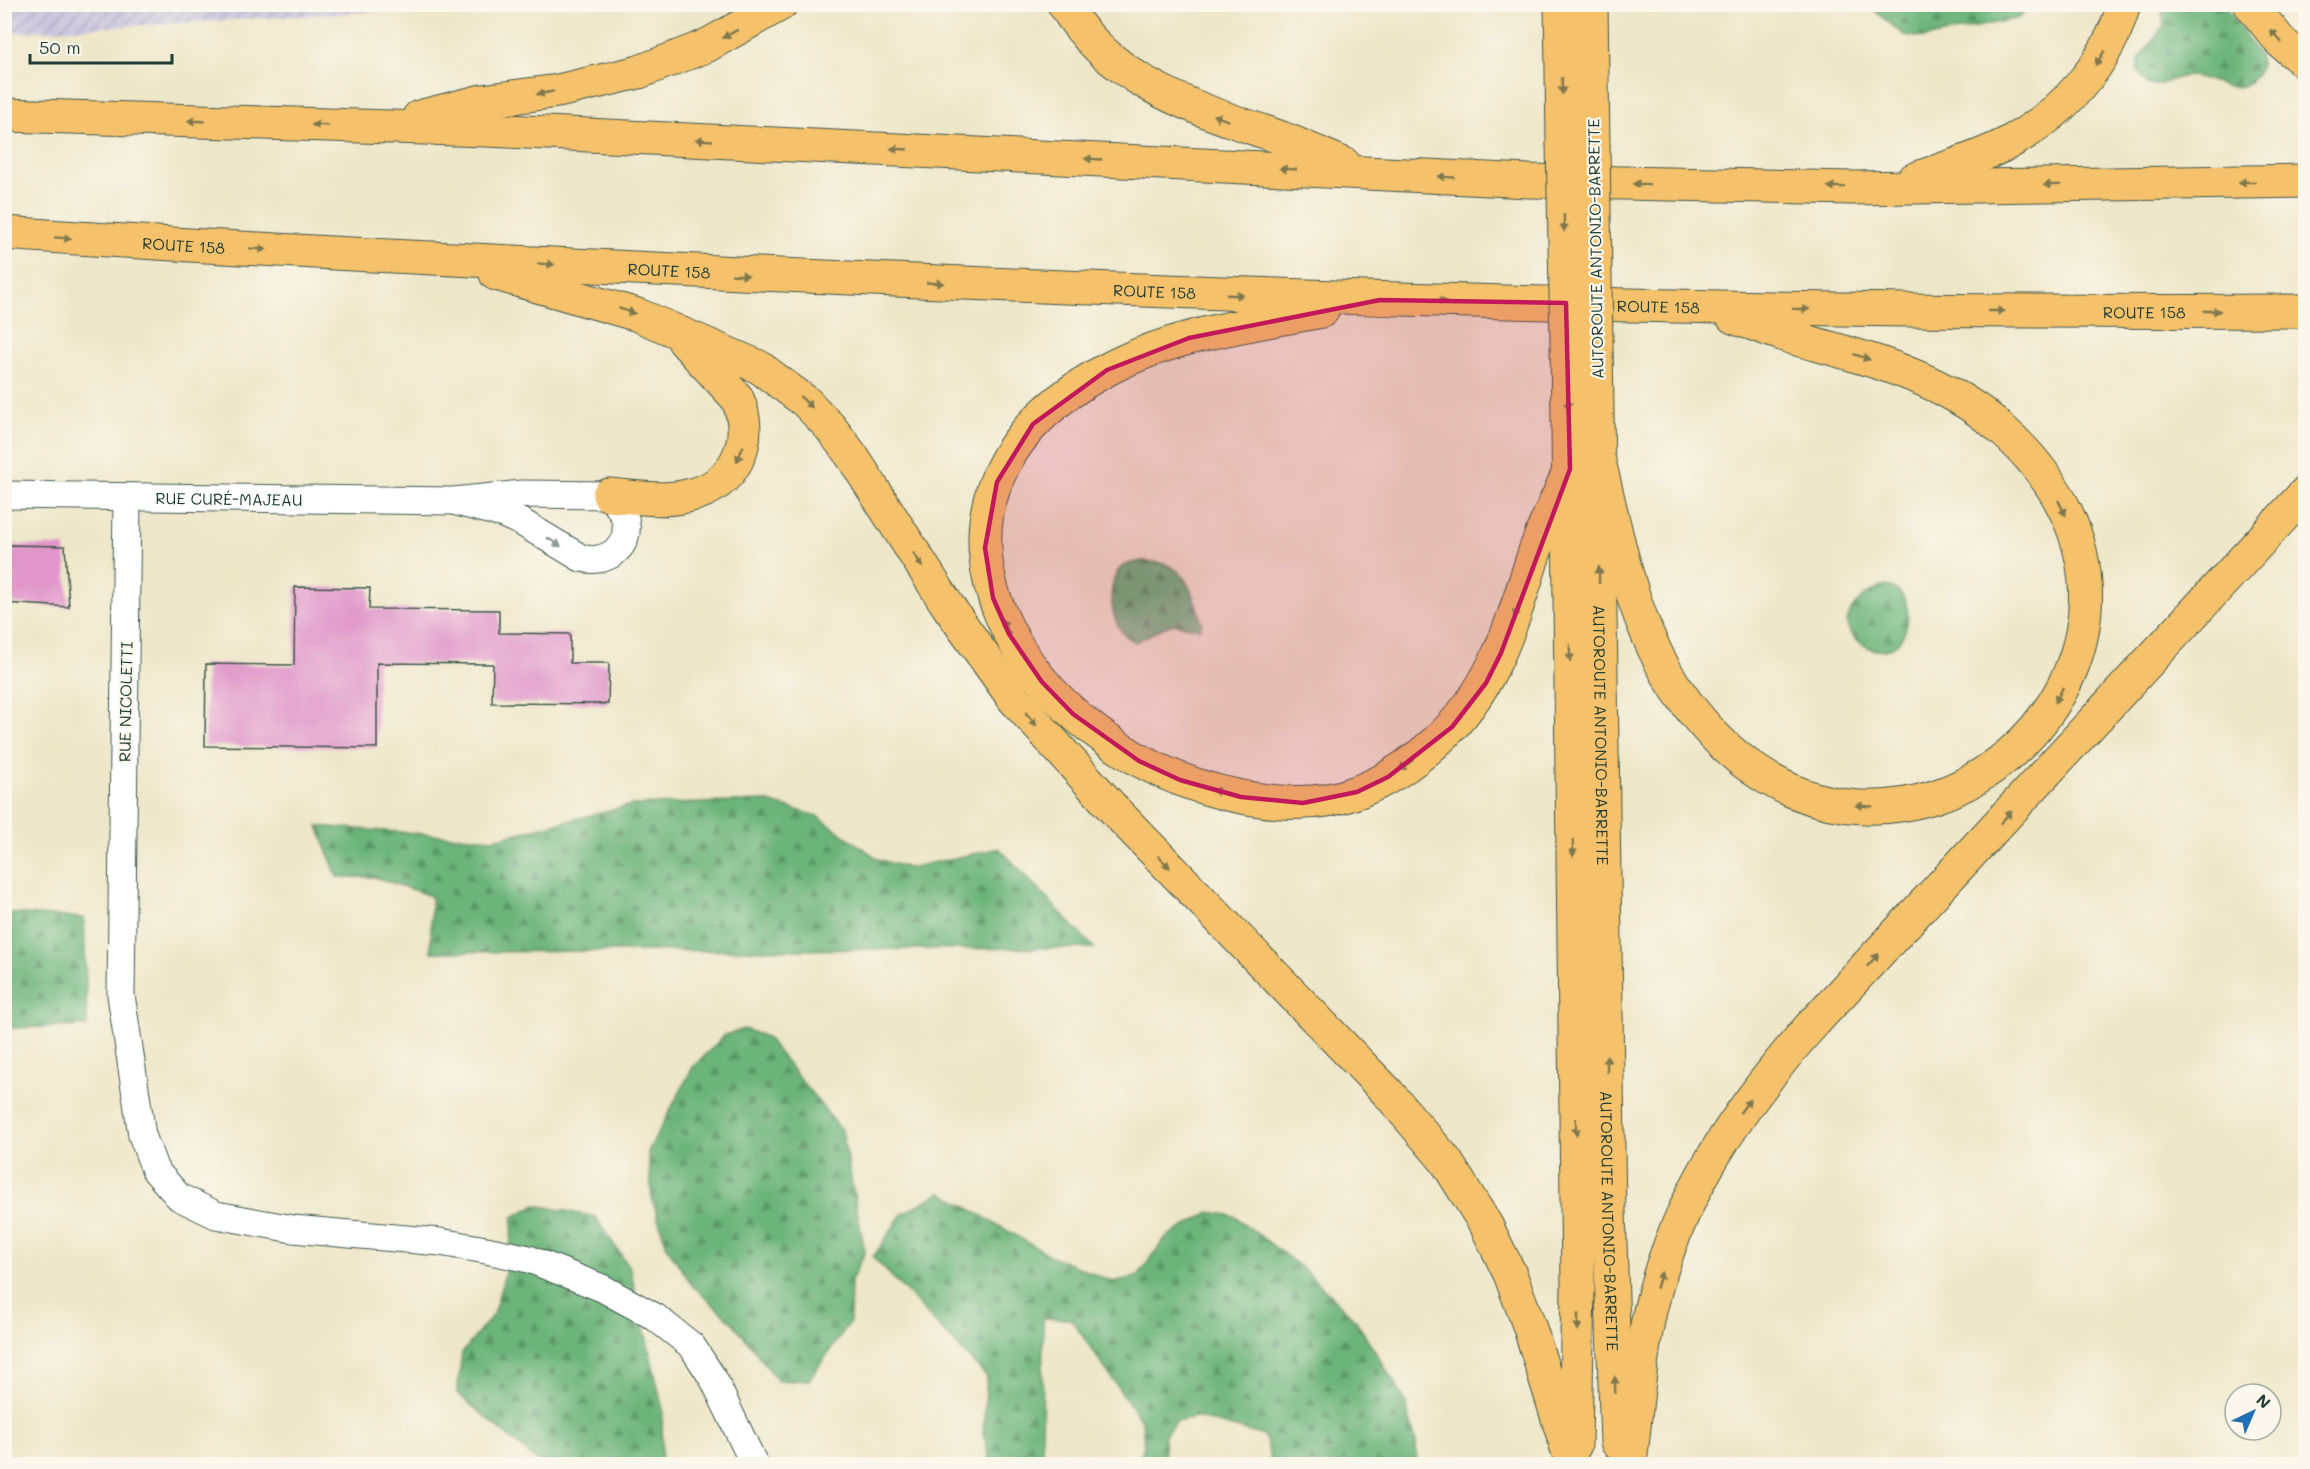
<svg xmlns="http://www.w3.org/2000/svg" width="2310" height="1469" font-family="Mali,sans-serif">
	<defs>
		<pattern id="industrial-furrows" width="10" height="10" patternUnits="userSpaceOnUse" patternTransform="scale(1.5)"><rect width="10" height="10" fill="#c5c0db"/><path d="M-1 1l2-2M0 10L10 0M9 11l2-2" fill="none" stroke="#9f9db2"/></pattern>
		<pattern id="forest-firs" width="22" height="20" patternUnits="userSpaceOnUse" patternTransform="scale(1.5)"><rect width="22" height="20" fill="#6cb47a"/><path d="M5 1l3.5 6h-7zM16 11l3.5 6h-7z" fill="#589465"/></pattern>
	</defs>
	<rect width="100%" height="100%" fill="#fbf7ec"/>
	<filter id="ink" filterUnits="userSpaceOnUse"><feTurbulence type="fractalNoise" baseFrequency=".0167" numOctaves="2"/><feDisplacementMap in="SourceGraphic" scale="12" xChannelSelector="R" yChannelSelector="G"/><feConvolveMatrix kernelMatrix="1 2 1 2 8 2 1 2 1" color-interpolation-filters="sRGB"/></filter>
	<filter id="wash" filterUnits="userSpaceOnUse"><feTurbulence type="fractalNoise" baseFrequency=".008" numOctaves="4" result="noise"/><feDisplacementMap in="SourceGraphic" scale="24" xChannelSelector="R" yChannelSelector="G"/><feGaussianBlur stdDeviation="1.35" result="paint"/><feColorMatrix in="noise" values="0 0 0 0 0 0 0 0 0 0 0 0 0 0 0 0 0 1.4 0 .05"/><feComposite in="paint" operator="in"/></filter>
	<g filter="url(#wash)">
		<rect width="100%" height="100%" fill="#ede6c8"/>
		<path fill="url(#industrial-furrows)" d="M5,4H489V5L5,33Z"/>
		<path fill="url(#forest-firs)" stroke="#467857" stroke-width="1.5" d="M2161,4L2225,5L2259,55C2262,63 2262,69 2256,76C2234,102 2213,75 2187,76C2173,77 2161,88 2147,84L2137,69L2140,58L2164,25Z
			M1868,5H2030L2019,18L1924,38L1904,35Z
			M1141,561C1150,562 1162,562 1170,566C1189,574 1196,605 1202,623L1200,629L1174,624L1162,628L1136,642C1113,635 1105,593 1117,573C1121,564 1133,563 1141,561Z
			M1887,586C1925,594 1907,671 1864,645C1827,624 1859,593 1887,586Z
			M765,801L817,816L880,860L909,868L999,848L1094,948L431,952V896L375,877H337L318,826L494,839L632,805Z
			M4,913L84,918L87,1026L5,1028Z
			M744,1029L766,1037L842,1131L865,1252L851,1281L850,1322L809,1380L778,1381L734,1324L692,1285L667,1247L652,1198L648,1152L693,1067L725,1035Z
			M941,1192L1049,1255L1113,1282L1138,1276L1166,1237L1210,1212L1234,1216L1306,1271L1356,1321L1404,1398L1416,1442L1417,1464H1272L1265,1436L1196,1417L1176,1421L1164,1436L1165,1464H1138L1144,1446L1142,1422L1071,1319L1043,1318L1042,1464H991L983,1432L987,1377L873,1257L902,1214Z
			M536,1205L595,1217L630,1268L663,1409L661,1464H541L457,1393L462,1353L493,1315L509,1260L513,1217Z"/>
		<g id="blocks">
			<path fill="#e096c9" d="M4,545L65,546L69,607L4,603Z
				M295,587L370,588L369,609L499,610V633L570,634V663H609L608,704L492,703L493,664L377,663V748L205,746L206,664L294,665Z"/>
		</g>
	</g>
	<g filter="url(#ink)">
		<use href="#blocks" fill-opacity="0" stroke="#3e564a" stroke-width="1.5"/>
		<g fill="none" stroke-linecap="round" stroke-linejoin="round">
			<g stroke="#3e564a" stroke-width="29">
				<g id="minor">
					<path id="s1" d="M4,495L453,501L522,494L609,495C616,503 625,512 626,524C629,550 604,564 581,558L521,522L503,514L453,501"/>
					<path d="M127,498L121,995L142,1135L155,1170L179,1197L216,1215L293,1229L440,1242L486,1250L529,1259L602,1288L655,1317L692,1346L714,1380L754,1464"/>
				</g>
			</g>
			<g stroke="#3e564a" stroke-width="35">
				<g id="highway">
					<path d="M1064,4C1110,83 1195,108 1276,136C1299,144 1321,155 1344,164"/>
					<path d="M1561,4L1563,143"/>
					<path d="M1591,4L1593,144"/>
					<path d="M2250,4L2281,42L2306,63"/>
					<path d="M4,115L487,130L1529,181L1852,188L2306,181"/>
					<path d="M419,117L482,101L558,91L639,72L706,46L781,4"/>
					<path d="M1913,180C1944,168 1978,159 2008,143C2062,115 2108,64 2124,4"/>
					<path id="s2" d="M4,233C174,245 343,254 513,262C1110,292 1707,315 2306,311"/>
					<path d="M496,274L638,315L759,367L806,402L830,427L852,456L948,606L1014,699L1118,814L1389,1094L1446,1161L1486,1225L1510,1274L1530,1328L1572,1464"/>
					<path d="M1322,311C1249,325 1173,334 1106,370C863,501 1027,754 1237,796C1276,804 1319,807 1357,792C1387,781 1414,762 1437,741C1493,691 1511,626 1533,557C1543,527 1558,498 1570,469"/>
					<path d="M1567,343L1578,1286L1575,1445"/>
					<path id="s3" d="M1596,343L1609,1212L1617,1442"/>
					<path d="M1597,453C1617,532 1630,619 1676,688C1878,990 2257,649 1998,426C1945,380 1875,360 1808,342C1783,336 1758,325 1733,317"/>
					<path d="M609,495C634,497 662,502 687,496C735,487 756,440 737,398L684,341"/>
					<path d="M1630,1464C1636,1414 1639,1361 1650,1311C1675,1201 1736,1111 1809,1028L2306,492"/>
				</g>
			</g>
			<use href="#minor" stroke="#fff" stroke-width="27"/>
			<use href="#highway" stroke="#f5c16b" stroke-width="33"/>
			<g stroke="#3e564a" stroke-width="35" stroke-linecap="butt">
				<path id="highway-bridge" d="M1563,143L1567,343
					M1593,144L1596,343"/>
			</g>
			<use href="#highway-bridge" stroke="#f5c16b" stroke-width="33"/>
		</g>
		<defs><path id="oneway-solid" d="M-6-.8H1V-3.2L6.5 0L1 3.2V.8H-6Z" transform="scale(1.5)"/></defs>
		<g fill="#7f784d">
			<use href="#oneway-solid" transform="translate(730 34) rotate(151)"/>
			<use href="#oneway-solid" transform="translate(2276 36) rotate(-132)"/>
			<use href="#oneway-solid" transform="translate(2100 58) rotate(122)"/>
			<use href="#oneway-solid" transform="translate(1562 86) rotate(89)"/>
			<use href="#oneway-solid" transform="translate(545 93) rotate(170)"/>
			<use href="#oneway-solid" transform="translate(1221 118) rotate(-160)"/>
			<use href="#oneway-solid" transform="translate(196 121) rotate(-178)"/>
			<use href="#oneway-solid" transform="translate(320 125) rotate(-178)"/>
			<use href="#oneway-solid" transform="translate(704 140) rotate(-177)"/>
			<use href="#oneway-solid" transform="translate(899 149) rotate(-177)"/>
			<use href="#oneway-solid" transform="translate(1093 159) rotate(-177)"/>
			<use href="#oneway-solid" transform="translate(1288 169) rotate(-177)"/>
			<use href="#oneway-solid" transform="translate(1446 177) rotate(-177)"/>
			<use href="#oneway-solid" transform="translate(2247 182) rotate(179)"/>
			<use href="#oneway-solid" transform="translate(1641 184) rotate(-179)"/>
			<use href="#oneway-solid" transform="translate(2052 185) rotate(179)"/>
			<use href="#oneway-solid" transform="translate(1836 187) rotate(-179)"/>
			<use href="#oneway-solid" transform="translate(1564 223) rotate(89)"/>
			<use href="#oneway-solid" transform="translate(63 238) rotate(4)"/>
			<use href="#oneway-solid" transform="translate(258 249) rotate(3)"/>
			<use href="#oneway-solid" transform="translate(546 264) rotate(3)"/>
			<use href="#oneway-solid" transform="translate(740 275) rotate(3)"/>
			<use href="#oneway-solid" transform="translate(935 283) rotate(3)"/>
			<use href="#oneway-solid" transform="translate(1235 295) rotate(2)"/>
			<use href="#oneway-solid" transform="translate(1438 301) rotate(1)"/>
			<use href="#oneway-solid" transform="translate(1801 309) rotate(1)"/>
			<use href="#oneway-solid" transform="translate(627 311) rotate(18)"/>
			<use href="#oneway-solid" transform="translate(1996 311)"/>
			<use href="#oneway-solid" transform="translate(2212 311)"/>
			<use href="#oneway-solid" transform="translate(1862 357) rotate(19)"/>
			<use href="#oneway-solid" transform="translate(1568 401) rotate(88)"/>
			<use href="#oneway-solid" transform="translate(806 402) rotate(42)"/>
			<use href="#oneway-solid" transform="translate(740 454) rotate(113)"/>
			<use href="#oneway-solid" transform="translate(2062 508) rotate(64)"/>
			<use href="#oneway-solid" transform="translate(918 560) rotate(57)"/>
			<use href="#oneway-solid" transform="translate(1599 575) rotate(-91)"/>
			<use href="#oneway-solid" transform="translate(1517 610) rotate(108)"/>
			<use href="#oneway-solid" transform="translate(1006 627) rotate(-116)"/>
			<use href="#oneway-solid" transform="translate(1570 653) rotate(89)"/>
			<use href="#oneway-solid" transform="translate(2059 695) rotate(117)"/>
			<use href="#oneway-solid" transform="translate(1031 719) rotate(50)"/>
			<use href="#oneway-solid" transform="translate(1406 765) rotate(145)"/>
			<use href="#oneway-solid" transform="translate(1220 792) rotate(-166)"/>
			<use href="#oneway-solid" transform="translate(1864 806) rotate(-177)"/>
			<use href="#oneway-solid" transform="translate(2006 817) rotate(-47)"/>
			<use href="#oneway-solid" transform="translate(1573 848) rotate(89)"/>
			<use href="#oneway-solid" transform="translate(1164 862) rotate(46)"/>
			<use href="#oneway-solid" transform="translate(1873 960) rotate(-47)"/>
			<use href="#oneway-solid" transform="translate(1607 1064) rotate(-91)"/>
			<use href="#oneway-solid" transform="translate(1745 1106) rotate(-53)"/>
			<use href="#oneway-solid" transform="translate(1576 1127) rotate(89)"/>
			<use href="#oneway-solid" transform="translate(1659 1280) rotate(-73)"/>
			<use href="#oneway-solid" transform="translate(1578 1322) rotate(90)"/>
			<use href="#oneway-solid" transform="translate(1615 1385) rotate(-92)"/>
		</g>
		<use fill="#8f9e9a" href="#oneway-solid" transform="translate(554 542) rotate(32)"/>
	</g>
	<path fill="#c2185b" fill-opacity="0.2" stroke="#c2185b" stroke-width="4.5" stroke-linejoin="round" d="M1380,300L1566,303L1570,469L1501,653L1486,683L1452,727L1388,777L1357,792L1303,803L1241,797L1180,780L1139,761L1073,714L1042,682L1009,634L993,598L985,548L997,482L1033,424L1107,370L1189,338Z"/>
	<g text-anchor="middle" dominant-baseline="central" stroke-width="4.5" stroke-linejoin="round" paint-order="stroke">
		<g font-size="16" fill="#1f3d34" stroke="#fbf7ec">
			<text stroke="none"><textPath href="#s2" startOffset="180">ROUTE 158</textPath></text>
			<text transform="translate(1595 249) rotate(-91)">AUTOROUTE ANTONIO-BARRETTE</text>
			<text stroke="none"><textPath href="#s2" startOffset="666">ROUTE 158</textPath></text>
			<text stroke="none"><textPath href="#s2" startOffset="1152">ROUTE 158</textPath></text>
			<text stroke="none"><textPath href="#s2" startOffset="1656">ROUTE 158</textPath></text>
			<text stroke="none"><textPath href="#s2" startOffset="2142">ROUTE 158</textPath></text>
			<text stroke="none"><textPath href="#s1" startOffset="225">RUE CURÉ-MAJEAU</textPath></text>
			<text transform="translate(125 702) rotate(-89)">RUE NICOLETTI</text>
			<text stroke="none"><textPath href="#s3" startOffset="392">AUTOROUTE ANTONIO-BARRETTE</textPath></text>
			<text stroke="none"><textPath href="#s3" startOffset="878">AUTOROUTE ANTONIO-BARRETTE</textPath></text>
		</g>
	</g>
	<rect width="2310" height="1469" fill="none" stroke="#fbf7ec" stroke-width="24"/>
	<g transform="translate(2253 1412) rotate(44)"><circle r="28" fill="#fbf7ec" stroke="#a3ada2" stroke-width="1.5"/>
	<path d="M0-4.5L10 22L0 15L-10 22Z" fill="#1f6fb2"/>
	<text y="-9" font-size="16" font-weight="bold" text-anchor="middle" fill="#1f3d34">N</text>
	</g>
	<path d="M30 54v9h142v-9" fill="none" stroke="#1f3d34" stroke-width="3"/>
	<text x="39" y="54" font-size="18" fill="#1f3d34" stroke="#fbf7ec" stroke-width="4.5" paint-order="stroke">50 m</text>
</svg>
